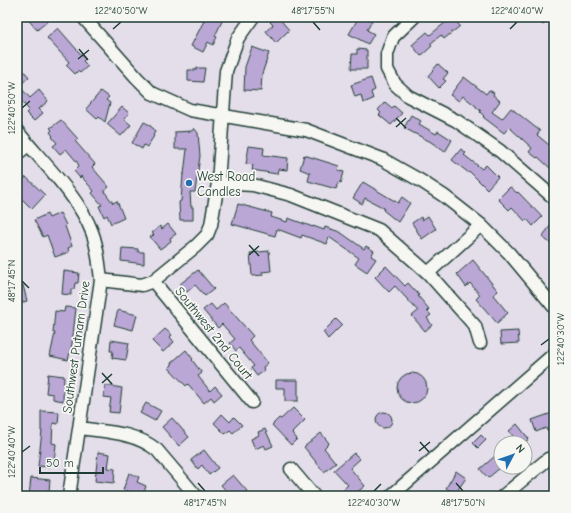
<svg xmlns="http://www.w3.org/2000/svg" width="571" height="513" font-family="'Comic Neue',sans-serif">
	<rect width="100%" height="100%" fill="#e4deea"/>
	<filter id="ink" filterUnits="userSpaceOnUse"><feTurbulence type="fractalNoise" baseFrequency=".025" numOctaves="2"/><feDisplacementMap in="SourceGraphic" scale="8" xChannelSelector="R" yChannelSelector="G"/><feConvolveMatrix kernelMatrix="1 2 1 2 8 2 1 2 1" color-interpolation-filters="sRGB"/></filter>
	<g filter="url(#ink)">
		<path fill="#bba7d6" stroke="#1f3d34" d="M26,17H45L48,21L37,30Z
			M206,17H224L215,36L217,37L213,45L208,42L203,52L191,46Z
			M276,17H278L289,30L276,43L266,31L273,25L270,22Z
			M359,17H364L372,21L367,30L374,34L368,44L349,34Z
			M442,17H452L460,26L444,39L441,35L430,44L432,46L421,56L412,45L427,32L430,35L446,22Z
			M536,17H551L543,25Z
			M58,28L85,59L83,61L88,66L80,73L78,71L75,74L66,65L69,62L47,38Z
			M252,47L269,53L262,74L261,91L244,90L245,67Z
			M357,49L367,50V69H351L352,54H357Z
			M438,64L448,73L443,79L446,81L439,88L428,76Z
			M196,68H205L203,82L188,81V70H196Z
			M17,70L21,74L24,71L29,77L19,86L30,98L39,90L48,101L39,109L43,113L34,121L26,113L29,110L17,96Z
			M464,77L486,94L489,90L494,93L493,95L500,101L492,112L502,119L511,108L540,131L537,135L554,149V163L550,168L538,157L537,158L529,152L532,148L509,127L504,133L483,117L484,116L480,112L481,111L476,107V106L463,96L459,101L450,95Z
			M371,78L375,90L371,92L373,99L363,103L361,95L355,97L351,85Z
			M101,91L109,97L106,100L110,103L105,122L99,117L97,119L86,109Z
			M385,102L392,108L394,106L402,113L391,125L379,115L381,113L378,110Z
			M122,107L129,113L124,119L131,125L121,136L107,124Z
			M411,115L421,121L419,124L436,134L438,131L452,140L445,152L431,142L404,128Z
			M61,120L78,139L75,141L95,164L92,167L109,187L104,191L113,203L117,201L124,218L111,224L107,215L104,217L99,206L102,205L92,193L94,191L81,176L80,178L74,171L79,166L77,162L66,149L60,154L53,146L57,143L52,137L53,136L50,132L52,130L50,128Z
			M144,122L150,125V126L154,129L155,132L153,135L154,136L147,147L144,145L142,149L132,143Z
			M194,128L198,133L200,156L195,192H190L191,207H193V220H180L179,202L181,201L183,174H184L187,149H175V132L192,131Z
			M249,146L264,148L263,155L288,158L287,170L278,169L277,174L252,170L253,165L246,164Z
			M461,149L466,153L464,155L482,169L486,165L498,177L487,189L470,172L469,173L452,160Z
			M304,155L339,166L338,170L344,172L341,183L339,182L336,189L308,181L310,173L300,169Z
			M26,177L45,195L32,209L17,194V186Z
			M363,182L398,203L402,197L410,203L398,222L383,210L384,208L365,198L362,204L353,198Z
			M510,187L517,193L518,192L542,217L533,226L527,219L525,221L512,207L509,210L498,199Z
			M238,204L272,213L271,217L287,222L288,218L313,227V226L324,230L325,227L340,232L364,249L366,246L374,251L371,256L376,259L367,272L355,264L359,258L329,237L327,244L302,235L301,238L277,229L275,236L232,224Z
			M60,213L66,225L65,226L72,246L68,248L69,252L55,257L47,235L43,237L34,220L47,214L49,218Z
			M428,216L436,229L422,239L412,223L421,217L422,220Z
			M554,221V246L542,237Z
			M168,224L176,234L170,238L171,241L160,249L150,237L154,235L152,233L160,226L162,229Z
			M122,248L138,249V252H144V264L121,261Z
			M269,251L271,271L262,272L263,275L252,276L250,253Z
			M473,260L498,291L493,295L508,313L497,323L476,299L480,295L470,283L466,287L457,274Z
			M386,266L405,286L408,283L419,295L418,296L429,309L427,311L431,315L427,318L432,325L425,331L412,316L418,311L395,286L389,292L375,277Z
			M198,270L214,289L205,296L195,285L187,292L180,284Z
			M64,271L79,273L78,283H75L74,289H71V295L62,294Z
			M23,285L27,301L17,304V287Z
			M224,303L253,336L249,340L268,363L263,367L264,371L257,376L251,368L254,366L239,348L236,351L230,343L235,339L222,324L218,328L203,310L211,304L216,310Z
			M65,307L76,308L72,344L68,360L50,356L55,333H53L55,311L64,312Z
			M118,310L137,315L133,330L114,325Z
			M336,319L342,325L328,339L323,332Z
			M165,329L172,335L170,337L174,342L163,352L152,341Z
			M518,331L519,343L501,344L500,332Z
			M111,340L129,343L126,360L112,358L113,351H110Z
			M186,350L193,359L192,360L202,373L198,376L210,391L215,386L222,394L214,401L211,397L204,403L188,384L186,386L169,368L172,365L171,363Z
			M397 388a15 15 0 1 1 30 0a15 15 0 1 1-30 0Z
			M48,374L64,376L63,401L53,399V394L46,393Z
			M276,380H298V401H285V388H276Z
			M105,385L122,388L119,413L109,412L111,398L104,397Z
			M146,403L161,411L155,421L140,413Z
			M293,408L305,420L292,433L297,439L291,445L272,425L279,418L281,419Z
			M41,411L59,412L58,424L53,423L52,443L56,444L54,463H50L49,467L38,466L42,431H41Z
			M376 420a8 8 0 1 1 16 0a8 8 0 1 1-16 0Z
			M552,413L554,419V429L547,431L546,428L536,432L532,420Z
			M222,414L230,422L234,417L242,425L233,433L230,430L225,434L214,423Z
			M172,418L189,437L179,446L162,427Z
			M517,424L529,439L524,443H506L513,436L509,431Z
			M265,429L273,446L266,449L264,445L255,449L251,439L259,435L258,432Z
			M321,433L329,443L324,448L336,463L324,472L304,447Z
			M481,435L486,440L478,448L473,443Z
			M204,450L218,468L209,475L202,465L198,469L191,460Z
			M501,451V467L488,478L480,469Z
			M98,452L110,454L108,468L115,469L114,483L95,481Z
			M354,453L360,459L350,468L365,486L352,496H345L341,491L348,485L334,470Z
			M456,471L466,478L455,494L446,488Z
			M129,473L139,477L137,482L146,486L143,496L123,490Z
			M233,475L247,491L241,496H231L221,485Z
			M31,478L50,480L49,491H44V496H29Z"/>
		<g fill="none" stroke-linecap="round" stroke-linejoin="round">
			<g stroke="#1f3d34" stroke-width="15">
				<path id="minor" d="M83,17L137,78L152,93L190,110L306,130L382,159L421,181L444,196L481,225L509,253L554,307
					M414,17L393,37L387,54V69L395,84L408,96L457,121L500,151L554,198
					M17,131C41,161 78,195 92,232C98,247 99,264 101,280L69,496
					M17,154L28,145
					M218,183L253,185L291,195L379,230L428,273L475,326L480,343
					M428,273L481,225
					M101,280L142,285L153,281L196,246L207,235L211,225L218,183L226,71L238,38L253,17
					M153,281L252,402
					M79,428C107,432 135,432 157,450L196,496
					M291,469L314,496
					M391,496L554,354
					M503,496L548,459L554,458"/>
			</g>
			<use href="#minor" stroke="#f6f6f2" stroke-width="12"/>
		</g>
	</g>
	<path fill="none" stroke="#1f3d34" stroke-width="1.5" d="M313,22L320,30M113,29L121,22M510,29L517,22M79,49L88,60M78,59L89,50M22,108L30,101M396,118L406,128M396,127L406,118M249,245L259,256M249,255L259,246M22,281L29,288M541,345L549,339M102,373L112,384M102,383L112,374M420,442L429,452M419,451L430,442M22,452L30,446M198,483L205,491M456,483L463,491M374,491L381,484"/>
	<circle fill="#1f6fb2" stroke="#f6f6f2" stroke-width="1.5" cx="189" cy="183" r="4"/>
	<g text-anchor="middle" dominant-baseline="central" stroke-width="3.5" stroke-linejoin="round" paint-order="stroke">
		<g font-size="13" fill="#1f3d34" stroke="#f6f6f2" text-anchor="start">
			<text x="197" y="176">West Road<tspan x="197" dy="15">Candles</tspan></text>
		</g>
		<g font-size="13" fill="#1f3d34" stroke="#f6f6f2">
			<text transform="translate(214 333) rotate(51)">Southwest 2nd Court</text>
			<text transform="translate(76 347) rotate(-82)">Southwest Putnam Drive</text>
		</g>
	</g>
	<rect width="571" height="513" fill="none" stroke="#f6f6f2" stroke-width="44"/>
	<g transform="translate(513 455) rotate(49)"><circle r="19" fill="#f6f6f2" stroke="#a0aca6"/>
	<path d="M0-3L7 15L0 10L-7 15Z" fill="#1f6fb2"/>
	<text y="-6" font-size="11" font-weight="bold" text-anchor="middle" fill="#1f3d34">N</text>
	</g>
	<path d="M40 467v6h63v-6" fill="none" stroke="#1f3d34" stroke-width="2"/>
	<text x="46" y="467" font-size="12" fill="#1f3d34" stroke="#f6f6f2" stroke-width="3" paint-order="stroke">50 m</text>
	<rect x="22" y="22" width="527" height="469" fill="none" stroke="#1f3d34" stroke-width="1.5"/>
	<g font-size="10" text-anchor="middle" fill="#1f3d34">
		<text x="121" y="14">122°40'50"W</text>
		<text x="313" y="14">48°17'55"N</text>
		<text x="517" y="14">122°40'40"W</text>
		<text transform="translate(11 108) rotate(-90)" y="4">122°40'50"W</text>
		<text transform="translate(11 281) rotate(-90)" y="4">48°17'45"N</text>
		<text transform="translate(560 339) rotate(-90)" y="4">122°40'30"W</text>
		<text transform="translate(11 452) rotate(-90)" y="4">122°40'40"W</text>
		<text x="205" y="506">48°17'45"N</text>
		<text x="374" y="506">122°40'30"W</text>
		<text x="463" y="506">48°17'50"N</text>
	</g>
</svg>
